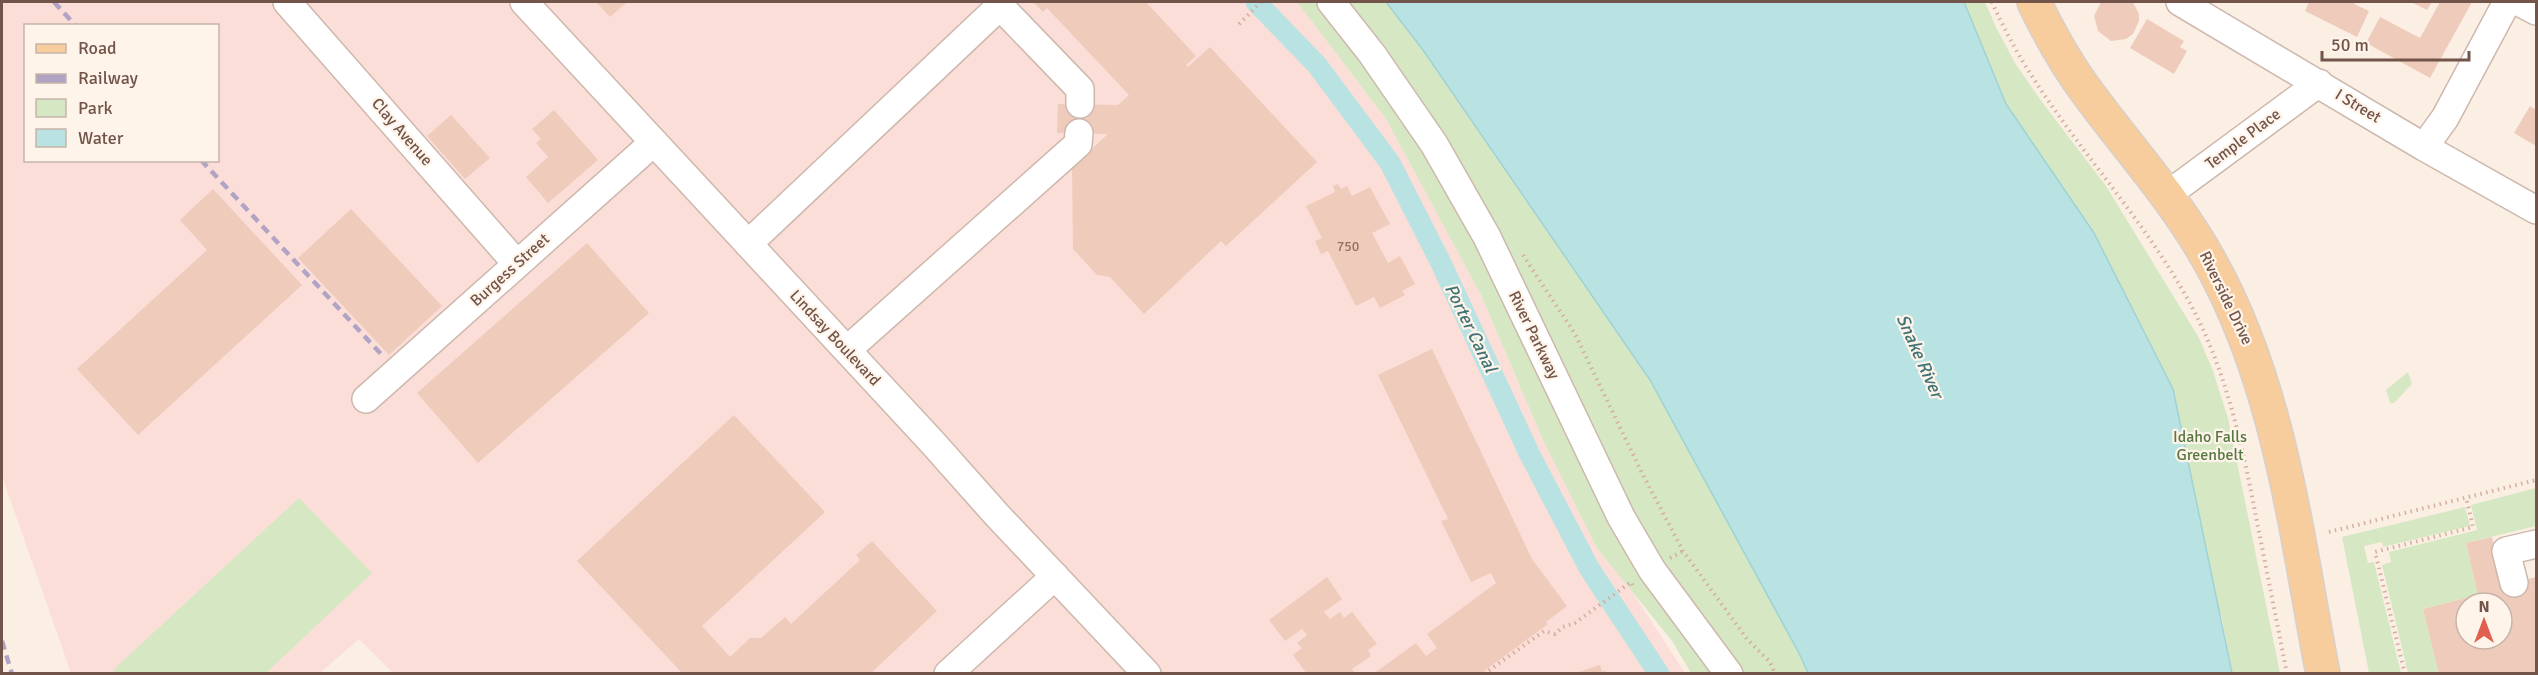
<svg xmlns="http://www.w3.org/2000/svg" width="2538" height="675" font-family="Signika,sans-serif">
	<rect width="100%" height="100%" fill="#fbefe3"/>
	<path fill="#fbded7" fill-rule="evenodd" d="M2,2H1297L1386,119L1481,295L1542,438L1597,548L1629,587L1685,673L394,674L359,639L320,673H71L2,476ZM26,26H218V160H26Z"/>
	<path fill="#d6e8c3" d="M1297,2H1386L1423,50L1650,380L1800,655L1808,673H1691L1672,641L1597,548L1542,438L1481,295L1386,119Z
		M1964,2H1985L1996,27L2015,63L2042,102L2106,186L2199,338L2213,371L2228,418L2280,673H2232L2222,618L2094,233L2006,104Z
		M2408,372L2412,384L2394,403H2390L2386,390Z
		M2536,488V526L2466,543L2478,595L2423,609L2439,673H2408L2382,565L2391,562L2389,552L2477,530L2471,505Z
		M299,498L372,573L266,673L116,674L113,670Z
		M2465,507L2470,526L2383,547L2382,542L2364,546L2368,563L2374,562L2401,673H2369L2342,537Z"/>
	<path fill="#b9e2e3" stroke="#a0d2d5" stroke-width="1.5" d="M1386,2H1964L2006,104L2094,233L2173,389L2232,673H1808L1800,655L1650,380L1423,50Z"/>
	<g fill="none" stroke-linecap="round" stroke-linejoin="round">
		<path stroke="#b9e2e3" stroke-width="21" d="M1256,2L1317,65L1390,163L1441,263L1529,453L1589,568L1659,674"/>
	</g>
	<path fill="#efcbbc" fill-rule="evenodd" d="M596,2H627L610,17Z
		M1033,2H1146L1196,56L1186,65L1188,67L1210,47L1317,162L1226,246L1221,241L1144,314L1110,277L1097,275L1073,249L1072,167L1108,134L1057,133L1058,104L1118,105L1129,95L1047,8L1043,12Z
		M2101,2H2133L2139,14V21L2133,34L2126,39L2111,41L2098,31L2094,16Z
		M2309,2H2355L2354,4L2369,11L2357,37L2305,11Z
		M2411,2H2432L2427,10Z
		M2440,2H2472L2430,78L2366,43L2380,17L2420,38Z
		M2147,19L2184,41L2180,47L2187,51L2174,74L2130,48Z
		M2530,106L2536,110V146L2514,133Z
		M554,110L598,160L548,203L526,177L548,157L536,143L541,139L532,129Z
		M451,115L490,158L465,179L427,136Z
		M1338,184L1341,189L1347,186L1352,196L1370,187L1390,224L1372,233L1388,263L1400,256L1415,284L1402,291L1405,295L1380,308L1374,297L1356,306L1328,251L1321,254L1315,241L1322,238L1306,206L1335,192L1333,186Z
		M213,189L302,285L138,435L77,369L207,250L180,220Z
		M351,209L442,306L389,355L298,258Z
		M587,243L649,313L478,463L417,393Z
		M1432,349L1532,559L1567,606L1546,622L1548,624L1480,674H1373L1416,643L1426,656L1437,648L1427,634L1496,583L1491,573L1471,582L1441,521L1448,519L1378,375Z
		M734,415L825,512L702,626L730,657L750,638H761L785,617L791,624L860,560L856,555L872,541L937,611L870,674H683L577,561Z
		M2492,537L2504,586L2536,577V674H2439L2423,609L2478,595L2466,543ZM2466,603H2502V639H2466Z
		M1327,577L1342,599L1324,612L1330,619L1340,612L1344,618L1352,612L1377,644L1368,650L1371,656L1352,669L1356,674H1307L1293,655L1302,648L1297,643L1307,635L1302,629L1285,641L1269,620Z
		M1600,665L1602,672L1605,670L1606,674H1573Z"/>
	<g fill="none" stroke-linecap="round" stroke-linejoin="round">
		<g stroke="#ceb8ad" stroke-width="30">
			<path id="minor" d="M287,2L517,264
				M524,2L932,442L996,514L1147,674
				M1331,2L1372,54L1434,144L1487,237L1621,517L1652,570L1729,674
				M2180,2L2424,147L2536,210
				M2519,2L2536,11
				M2424,147L2445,118L2507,2
				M2167,195L2319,83
				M748,244L1000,6L1080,89V104
				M847,350L1078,144L1079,133
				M366,399L654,142
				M2514,583L2506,551L2536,544
				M948,674L1055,576"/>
		</g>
		<g stroke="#d8cfcc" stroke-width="36">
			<path id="major" d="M2034,2C2049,33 2066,64 2087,92C2128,148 2175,199 2209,260C2280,386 2296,534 2323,674"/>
		</g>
		<path stroke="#d4aea0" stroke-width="4" stroke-dasharray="1.5 4.5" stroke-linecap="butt" d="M1992,2C2041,115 2136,201 2193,309C2228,376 2243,449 2257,522C2267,572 2277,623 2287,674
			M1239,24L1261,2
			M1523,255L1575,334L1641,471L1683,551L1747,639L1770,662L1775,674
			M2329,532L2536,480
			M1670,558L1683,551
			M1484,674L1544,631L1555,634L1563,627L1575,623L1631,582L1633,586
			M2405,674L2375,552L2473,527L2466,497"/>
		<use href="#minor" stroke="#fff" stroke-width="27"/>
		<use href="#major" stroke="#f7cd9e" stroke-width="33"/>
		<path stroke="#b1a3c4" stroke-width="4.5" stroke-dasharray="9 6" stroke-linecap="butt" d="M54,2L76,26
			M201,160L381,354
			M2,641L12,674"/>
	</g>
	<g text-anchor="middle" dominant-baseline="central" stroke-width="4.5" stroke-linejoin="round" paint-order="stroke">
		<g font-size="14" fill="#917266">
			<text x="1348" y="246">750</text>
		</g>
		<g font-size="16" fill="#72544a" stroke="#fef4e9">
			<text transform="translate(2358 106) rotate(31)">I Street</text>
			<text transform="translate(402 132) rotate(49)">Clay Avenue</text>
			<text transform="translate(2243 139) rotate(-37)">Temple Place</text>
			<text transform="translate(510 270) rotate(-42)">Burgess Street</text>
			<text transform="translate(2226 298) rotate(64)">Riverside Drive</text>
			<text transform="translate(1534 335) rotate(64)">River Parkway</text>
			<text transform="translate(835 338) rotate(47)">Lindsay Boulevard</text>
		</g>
		<g font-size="16" fill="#587843" stroke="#fef4e9">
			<text x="2210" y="437">Idaho Falls<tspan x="2210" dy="18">Greenbelt</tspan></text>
		</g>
		<g font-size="18" font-style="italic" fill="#407377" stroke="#fef4e9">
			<text transform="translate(1471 328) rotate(64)">Porter Canal</text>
			<text transform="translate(1920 356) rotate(66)">Snake River</text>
		</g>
	</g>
	<rect width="2538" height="675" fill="none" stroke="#72544a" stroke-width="6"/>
	<rect x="24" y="24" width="195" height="138" fill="#fef4e9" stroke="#c6b4a9" stroke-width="1.5"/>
	<rect x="36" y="44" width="30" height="9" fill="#f7cd9e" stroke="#c6b4a9" stroke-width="1.5"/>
	<text x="78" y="54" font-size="18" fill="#72544a">Road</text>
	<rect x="36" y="74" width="30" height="9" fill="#b1a3c4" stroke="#c6b4a9" stroke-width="1.5"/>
	<text x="78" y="84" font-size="18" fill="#72544a">Railway</text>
	<rect x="36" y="99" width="30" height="18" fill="#d6e8c3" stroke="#c6b4a9" stroke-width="1.5"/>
	<text x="78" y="114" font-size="18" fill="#72544a">Park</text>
	<rect x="36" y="129" width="30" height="18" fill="#b9e2e3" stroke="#c6b4a9" stroke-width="1.5"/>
	<text x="78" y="144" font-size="18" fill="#72544a">Water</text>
	<g transform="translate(2484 621)"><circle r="28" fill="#fef4e9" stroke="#c6b4a9" stroke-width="1.5"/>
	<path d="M0-4.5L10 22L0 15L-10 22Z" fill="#e05f4e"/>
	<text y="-9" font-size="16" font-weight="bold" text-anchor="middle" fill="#72544a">N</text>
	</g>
	<path d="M2322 51v9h147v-9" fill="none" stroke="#72544a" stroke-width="3"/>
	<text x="2331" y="51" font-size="18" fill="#72544a" stroke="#fef4e9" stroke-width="4.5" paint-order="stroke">50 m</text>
</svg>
